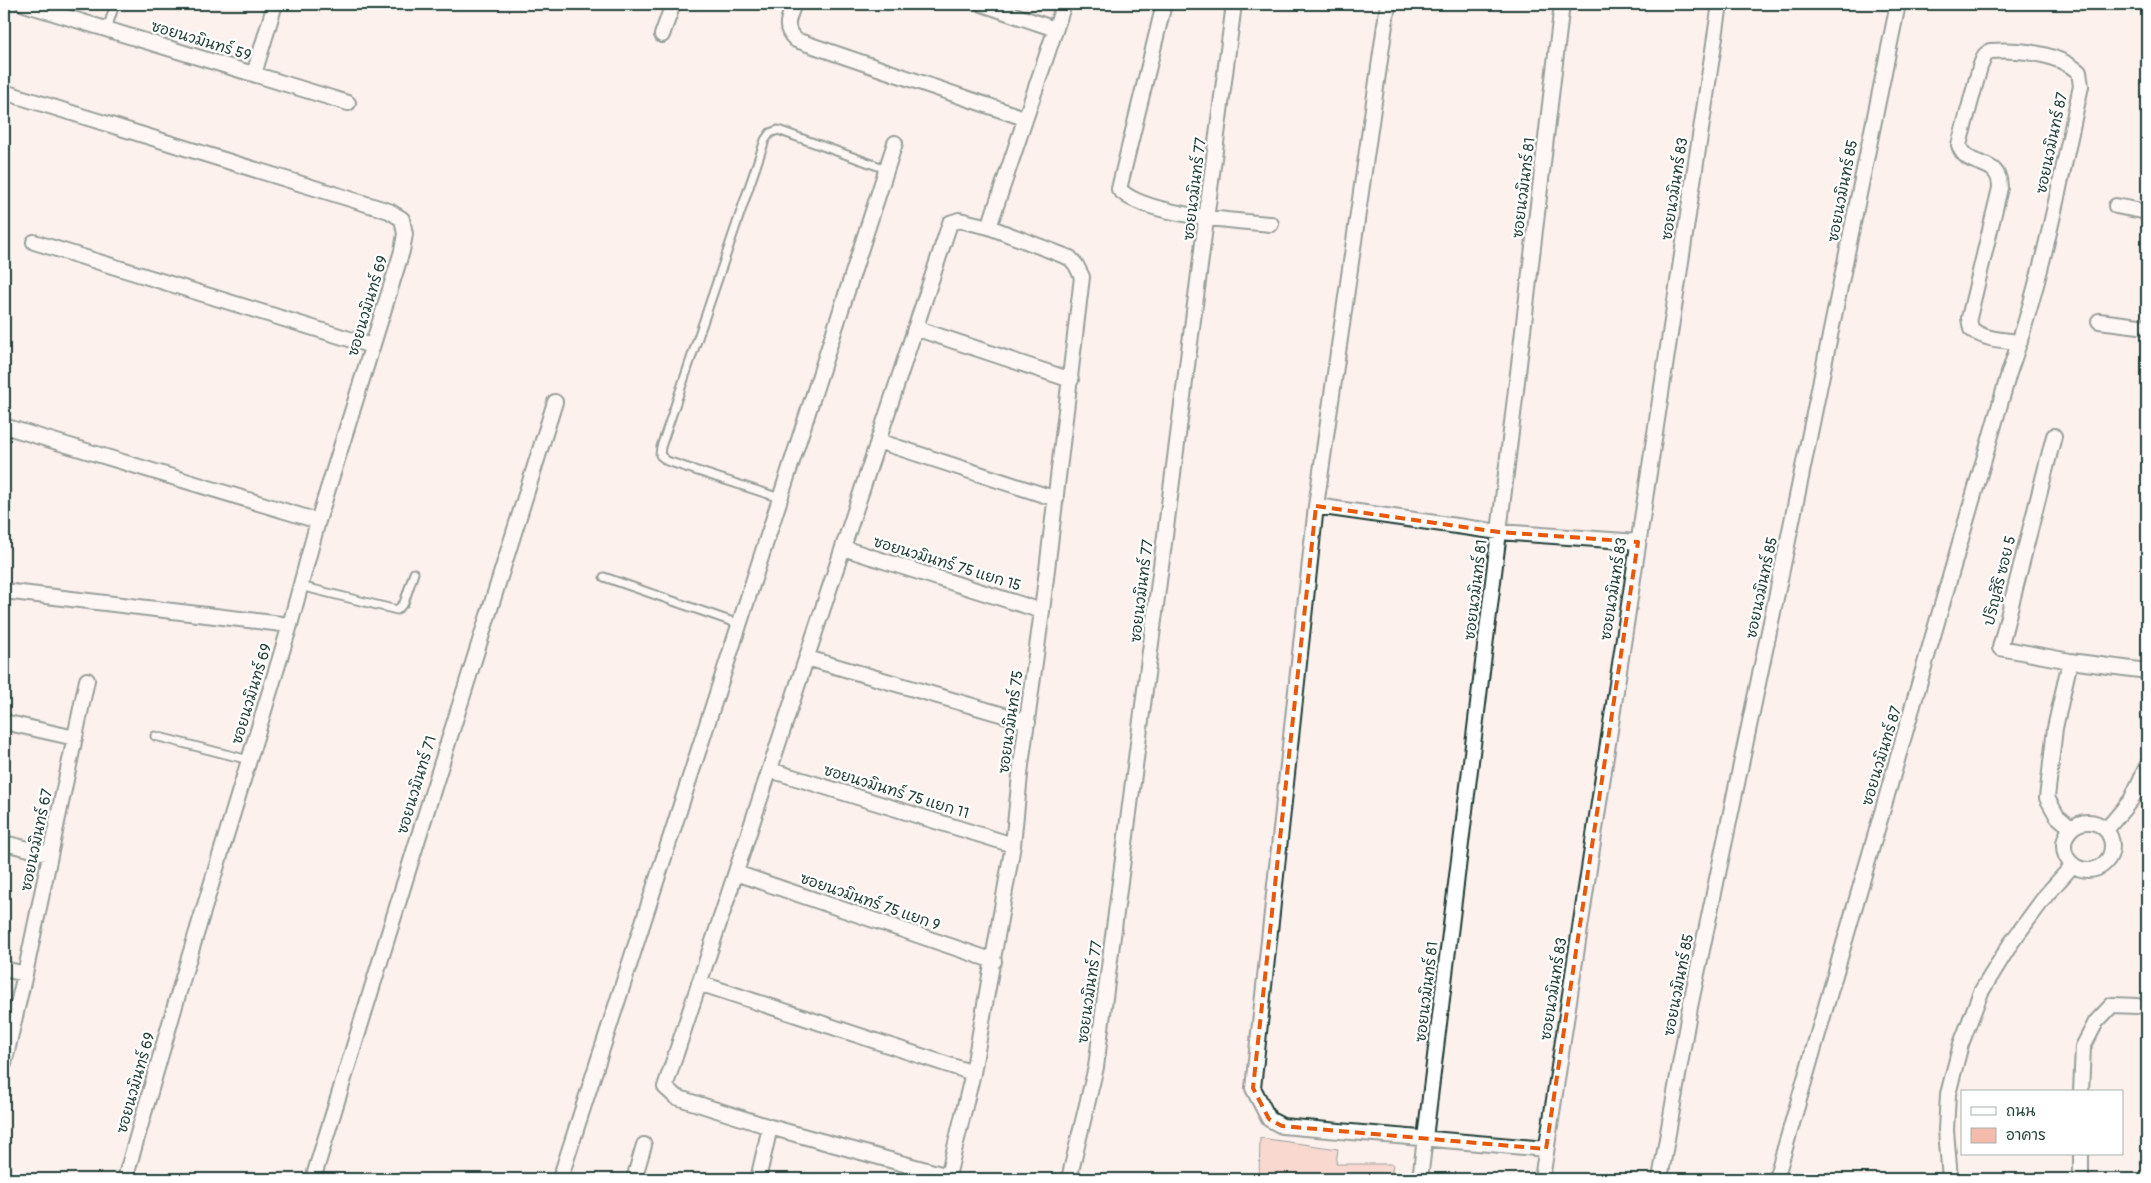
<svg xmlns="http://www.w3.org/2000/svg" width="2151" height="1183" font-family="Pangolin,'Playpen Sans Thai',sans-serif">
	<rect width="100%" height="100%" fill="#fdf1ee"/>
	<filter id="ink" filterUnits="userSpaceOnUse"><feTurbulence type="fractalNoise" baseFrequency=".02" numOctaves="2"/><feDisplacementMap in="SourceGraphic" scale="10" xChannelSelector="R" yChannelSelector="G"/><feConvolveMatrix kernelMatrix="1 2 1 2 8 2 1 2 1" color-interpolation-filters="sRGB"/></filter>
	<g filter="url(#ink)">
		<path fill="#f4bbac" stroke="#1f3d34" d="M1260,1138L1338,1149L1336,1164H1393L1391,1179H1259Z"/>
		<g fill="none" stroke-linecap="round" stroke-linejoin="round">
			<g stroke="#1f3d34" stroke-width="11">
				<path id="service" d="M107,29L115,4
					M780,498L667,461L660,455L661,447L765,140L770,133L778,130L886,169
					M604,577L739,624
					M300,586L397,610L404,603L414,573
					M155,736L249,760"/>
			</g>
			<g stroke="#1f3d34" stroke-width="18">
				<path id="minor" d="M24,4L348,103
					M794,4C788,19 783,28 796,40L1024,118
					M982,4L1055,29
					M1164,4L1119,189C1142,215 1236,221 1271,224
					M1388,4L1316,506L1253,1088L1269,1119L1282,1126L1546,1149
					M662,35L673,4
					M254,74L275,4
					M4,92L389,211L402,219L405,234L402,251L318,521L290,625L185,971L125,1179
					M2116,206L2147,212
					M989,227L1064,4
					M34,242L372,346
					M2099,321L2147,327
					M915,328L1071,380
					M4,426L318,521
					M2054,436L2000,648L2070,661L2147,671
					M878,441L1056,499
					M1316,506L1499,532L1638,542
					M843,548L1042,611
					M4,591L290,625
					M807,658L1028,722
					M2070,661L2055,728L2047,798L2057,816L2071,828
					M4,722L75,738
					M770,770L1013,845
					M2064 846a24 24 0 1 1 48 0a24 24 0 1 1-48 0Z
					M2106,830L2131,800L2147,766
					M4,843L50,854
					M736,873L994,961
					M4,969L25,974
					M699,983L973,1073
					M4,1064L25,974L87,680
					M2081,1092L2083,1047L2096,1022L2112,1005L2137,1006
					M2081,1154V1179
					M313,1179L420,832L555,402
					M560,1179L895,143
					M634,1179L644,1145
					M758,1179L770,1127
					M947,1179L948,1176L973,1073L1013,845L1021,765L1042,611L1082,277L1076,265L1070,258L989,227L959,220L950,223L665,1087L676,1097L770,1127L948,1176
					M1069,1179L1096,1067L1234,4
					M1420,1179L1499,532L1562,4
					M1542,1179L1720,4
					M1660,1179L1690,1007L1784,560L1898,4
					M1776,1179L2009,373C2042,280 2060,182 2081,86L2079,72C2057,53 2019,49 1990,51L1985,55L1980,67L1959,145C1967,171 2000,155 2000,188L1969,318L1971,329C1985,340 2002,340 2020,342
					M1950,1179L1946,1130L1948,1094L1961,1044L1981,992L2011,943L2047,894L2073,865"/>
			</g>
			<use href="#service" stroke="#fff" stroke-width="7"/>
			<use href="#minor" stroke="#fff" stroke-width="14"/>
		</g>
	</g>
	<path d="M0 0H2151V1183H0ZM1316,506L1499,532L1638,542L1546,1149L1282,1126L1269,1119L1253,1088Z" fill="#fdf1ee" fill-opacity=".55" fill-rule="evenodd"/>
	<path fill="none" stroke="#e8590c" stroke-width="4" stroke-dasharray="10 6" stroke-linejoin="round" d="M1316,506L1499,532L1638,542L1546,1149L1282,1126L1269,1119L1253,1088Z"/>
	<g text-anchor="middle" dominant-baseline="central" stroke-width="4.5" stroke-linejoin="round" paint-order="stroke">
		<g font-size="15" fill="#1f3d34" stroke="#fff">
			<text transform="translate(201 41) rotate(17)">ซอยนวมินทร์ 59</text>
			<text transform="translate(2052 143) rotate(-78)">ซอยนวมินทร์ 87</text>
			<text transform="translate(1524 188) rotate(-83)">ซอยนวมินทร์ 81</text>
			<text transform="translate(1195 189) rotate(-83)">ซอยนวมินทร์ 77</text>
			<text transform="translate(1675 189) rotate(-81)">ซอยนวมินทร์ 83</text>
			<text transform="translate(1843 191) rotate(-79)">ซอยนวมินทร์ 85</text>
			<text transform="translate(368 306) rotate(-73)">ซอยนวมินทร์ 69</text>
			<text transform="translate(947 564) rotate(17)">ซอยนวมินทร์ 75 แยก 15</text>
			<text transform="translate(2000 581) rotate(-76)">ปริญสิริ ซอย 5</text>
			<text transform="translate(1762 588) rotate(-78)">ซอยนวมินทร์ 85</text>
			<text transform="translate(1614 589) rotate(-81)">ซอยนวมินทร์ 83</text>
			<text transform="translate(1476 590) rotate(-83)">ซอยนวมินทร์ 81</text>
			<text transform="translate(1142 591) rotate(-83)">ซอยนวมินทร์ 77</text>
			<text transform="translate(252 694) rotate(-73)">ซอยนวมินทร์ 69</text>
			<text transform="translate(1011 722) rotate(-82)">ซอยนวมินทร์ 75</text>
			<text transform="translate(1882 756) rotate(-73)">ซอยนวมินทร์ 87</text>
			<text transform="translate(417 785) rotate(-73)">ซอยนวมินทร์ 71</text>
			<text transform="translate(896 792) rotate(17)">ซอยนวมินทร์ 75 แยก 11</text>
			<text transform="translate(37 840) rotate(-78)">ซอยนวมินทร์ 67</text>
			<text transform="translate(870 902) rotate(19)">ซอยนวมินทร์ 75 แยก 9</text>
			<text transform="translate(1679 985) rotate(-79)">ซอยนวมินทร์ 85</text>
			<text transform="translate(1554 989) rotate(-81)">ซอยนวมินทร์ 83</text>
			<text transform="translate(1090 992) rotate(-82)">ซอยนวมินทร์ 77</text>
			<text transform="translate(1427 992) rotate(-83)">ซอยนวมินทร์ 81</text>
			<text transform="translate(136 1083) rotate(-74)">ซอยนวมินทร์ 69</text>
		</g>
	</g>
	<rect width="2151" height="1183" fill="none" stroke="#fff" stroke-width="20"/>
	<rect x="10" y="10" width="2131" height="1163" fill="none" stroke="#1f3d34" stroke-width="2" filter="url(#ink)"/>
	<rect x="1961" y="1090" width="162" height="65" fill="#ffffff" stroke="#a5b1ae"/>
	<rect x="1971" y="1107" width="25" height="8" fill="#ffffff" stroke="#a5b1ae"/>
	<text x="2006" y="1116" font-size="15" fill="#1f3d34">ถนน</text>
	<rect x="1971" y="1128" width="25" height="15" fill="#f4bbac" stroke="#a5b1ae"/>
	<text x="2006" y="1140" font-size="15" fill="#1f3d34">อาคาร</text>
</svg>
